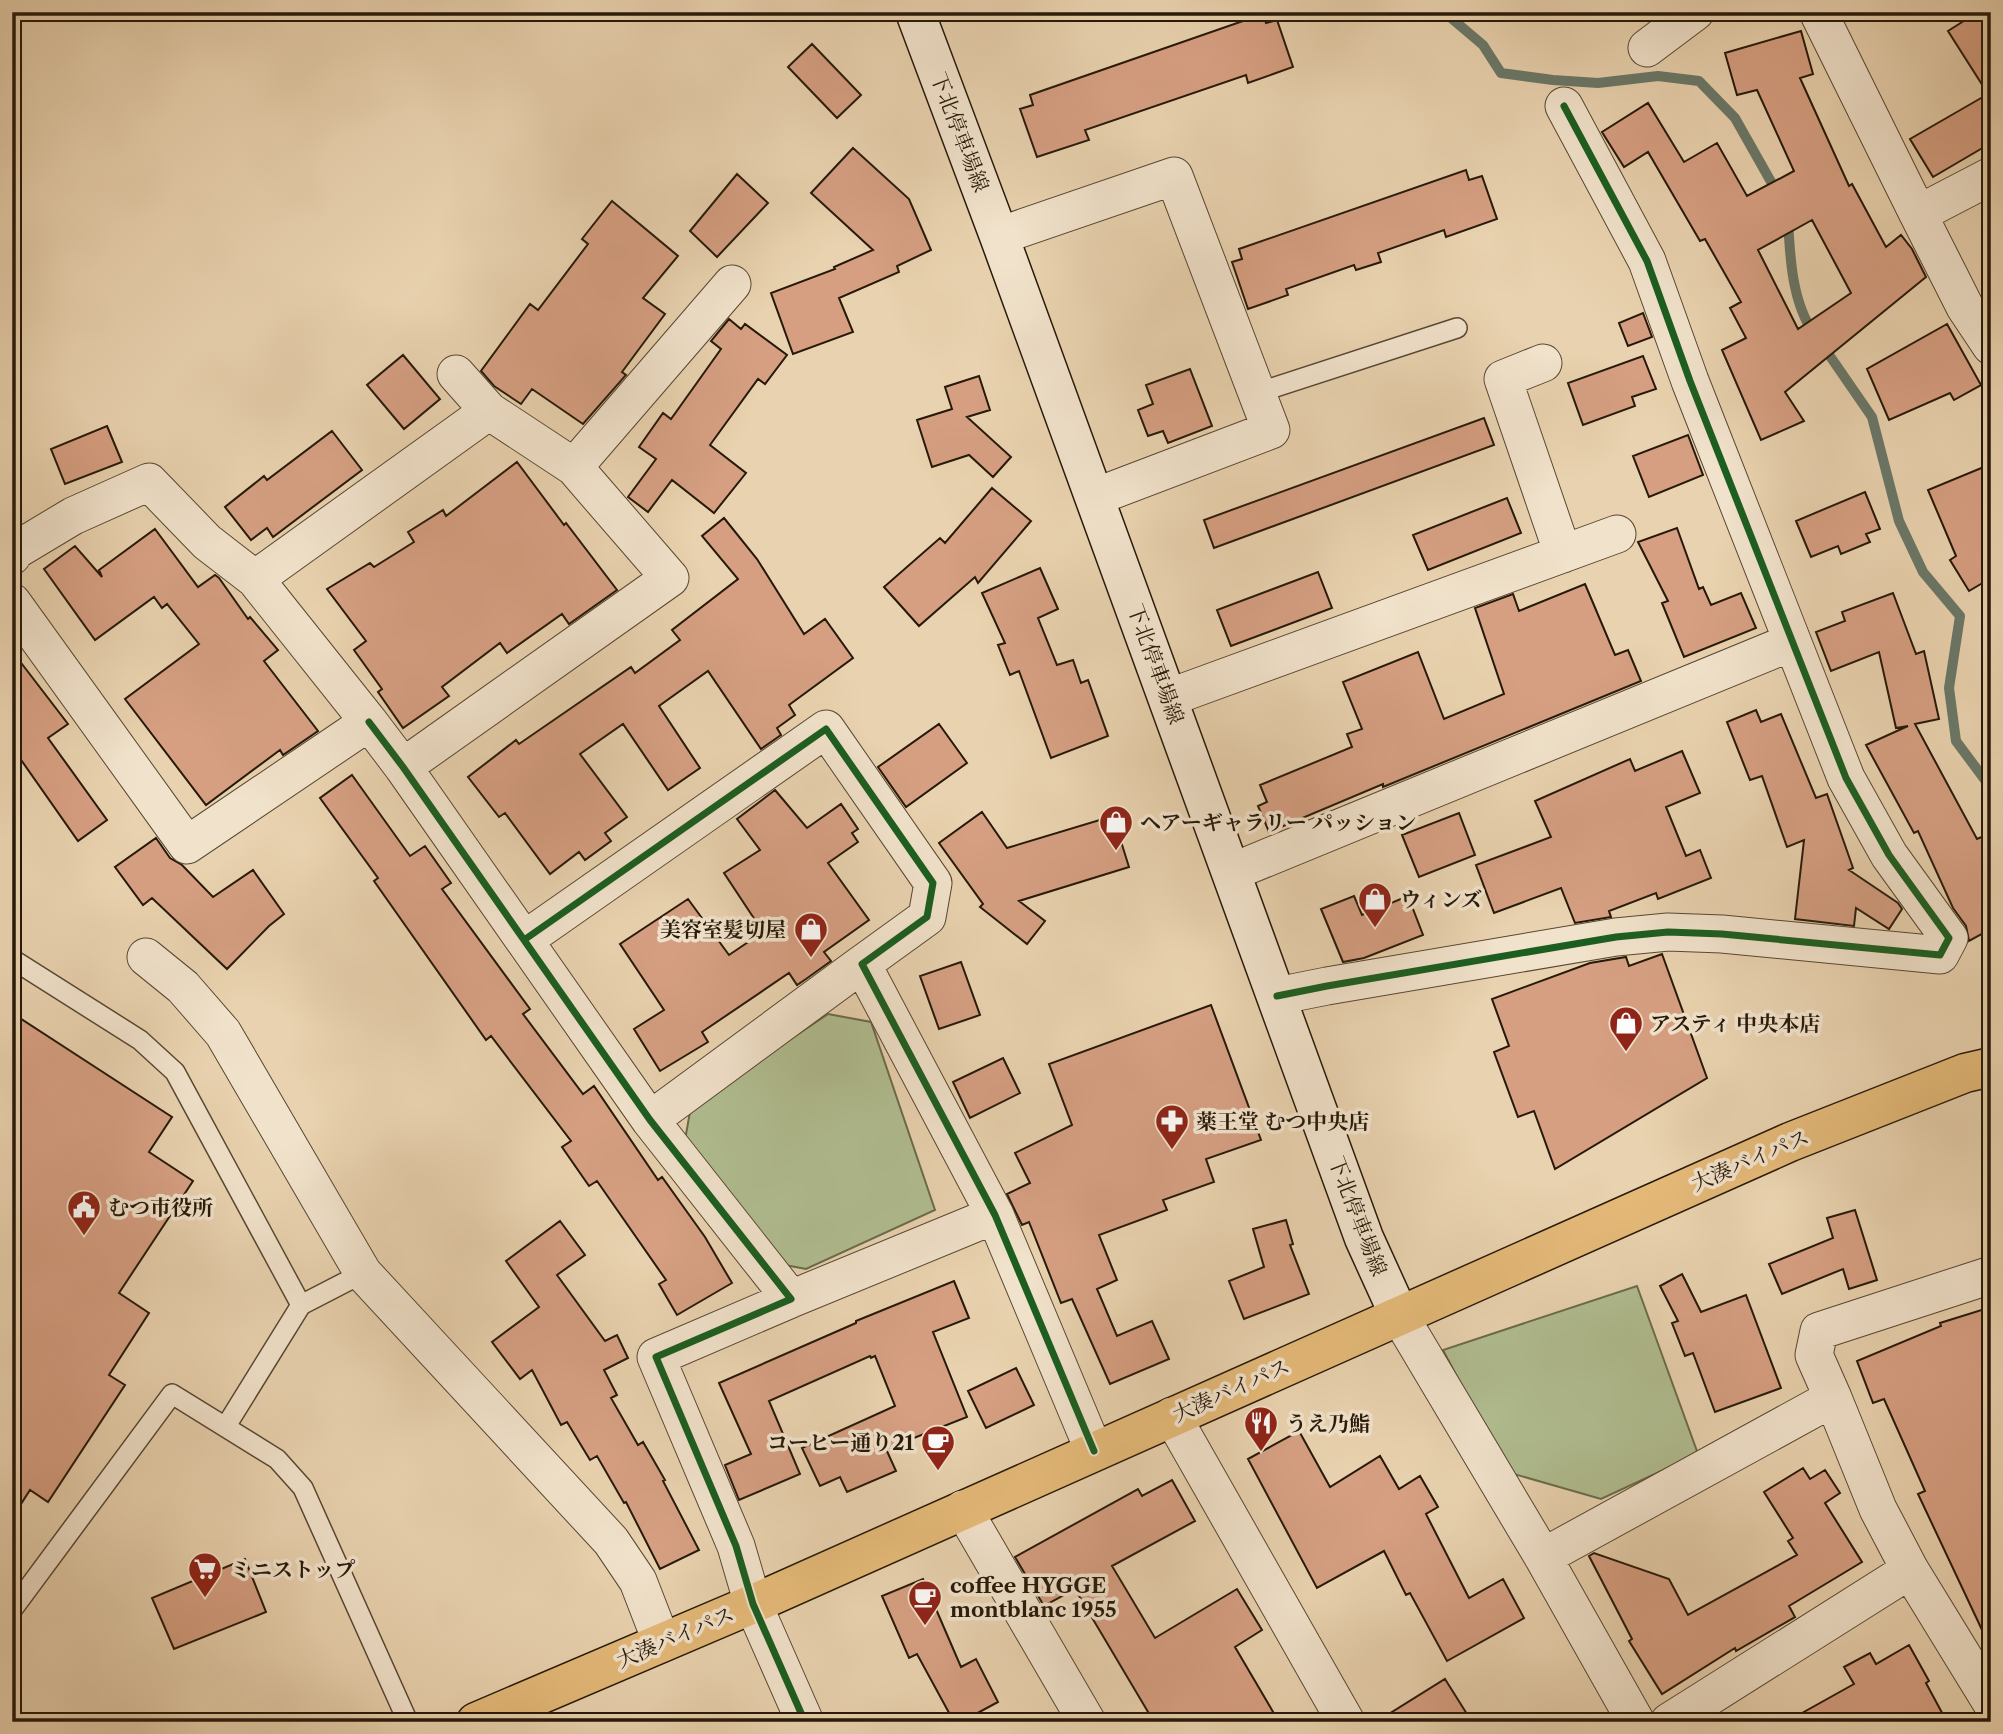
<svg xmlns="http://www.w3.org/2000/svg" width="2003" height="1734" font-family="'Libre Caslon Text','Noto Serif JP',serif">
	<rect width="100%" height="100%" fill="#e9d2af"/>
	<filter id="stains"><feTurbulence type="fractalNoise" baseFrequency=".00286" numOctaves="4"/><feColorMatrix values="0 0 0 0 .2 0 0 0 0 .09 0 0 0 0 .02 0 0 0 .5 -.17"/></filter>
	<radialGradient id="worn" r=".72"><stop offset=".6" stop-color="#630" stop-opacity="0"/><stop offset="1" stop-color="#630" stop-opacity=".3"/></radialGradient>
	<path fill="#b0bd90" stroke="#6b6b4c" stroke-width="2" d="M828,1014L871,1022L935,1210L806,1269L785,1265L685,1140L691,1106Z
		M1637,1286L1698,1454L1601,1499L1507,1472L1443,1350Z"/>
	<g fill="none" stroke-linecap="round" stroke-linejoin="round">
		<path stroke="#6a7869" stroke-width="10" d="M1444,12L1483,45L1501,73L1553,80L1598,83L1658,76L1699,81L1735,118L1778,194
			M1788,220C1790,258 1792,302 1814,334
			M1823,346L1872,417L1899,521L1923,572L1960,616L1949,688L1956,741L1991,788"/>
	</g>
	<path fill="#d69f82" stroke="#261909" stroke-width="2" fill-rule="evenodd" d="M1978,12H1991V143L1933,177L1910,139L1988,94L1948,31Z
		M1263,14L1266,23L1277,20L1293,67L1248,83L1246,75L1085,130L1089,140L1037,157L1020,109L1033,105L1030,95Z
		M1801,31L1813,74L1800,78L1849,186L1852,184L1886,247L1901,235L1912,249L1926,277L1785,392L1804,421L1761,440L1722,350L1746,338L1730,308L1741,302L1705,239L1700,241L1648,152L1624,167L1602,132L1648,103L1684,162L1717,143L1747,196L1794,171L1757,90L1737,95L1725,53ZM1812,220L1851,293L1798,329L1758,250Z
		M812,44L861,95L837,118L788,67Z
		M853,148L909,199L931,250L897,266L899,272L839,298L853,332L793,354L771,293L835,269L834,267L873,250L811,193Z
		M1466,170L1469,180L1482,176L1497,219L1446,237L1444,230L1378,253L1381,262L1356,270L1354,265L1286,289L1288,295L1248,309L1232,262L1242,259L1239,249Z
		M737,174L768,203L717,257L690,231Z
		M612,201L678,256L643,298L665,314L622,372L626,375L583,424L532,389L521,404L494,386L481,371L530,304L538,310L588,244L582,239Z
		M1643,313L1652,337L1628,346L1619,323Z
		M729,319L741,329L745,324L787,355L765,384L758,379L710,445L746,473L714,513L672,480L648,512L628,497L656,459L639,447L663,413L671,419L721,349L711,341Z
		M1947,324L1981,385L1954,400L1950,393L1889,420L1867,369Z
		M403,355L440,399L404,429L367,385Z
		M1643,356L1656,389L1632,397L1635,406L1583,425L1568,383Z
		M1190,369L1212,426L1168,443L1163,431L1148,436L1138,410L1153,404L1146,385Z
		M979,376L990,410L967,417L1011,457L993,477L969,455L932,467L917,420L952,409L945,387Z
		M1484,418L1494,445L1214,548L1204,520Z
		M107,426L122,462L65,484L51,449Z
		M332,431L362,470L273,537L267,528L251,540L225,507L264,476L267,480Z
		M1688,435L1703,475L1649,497L1633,456Z
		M517,462L564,525L566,523L617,590L569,624L562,614L507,653L500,643L442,687L449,696L403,728L378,692L382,689L354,650L366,641L327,589L370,563L374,567L414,542L408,532L443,510L446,516Z
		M1991,464V578L1969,591L1950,560L1956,556L1928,490Z
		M992,488L1031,521L978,583L975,577L919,626L884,587L940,538L945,543Z
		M1865,492L1880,529L1866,534L1870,542L1841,554L1838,546L1811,557L1796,521Z
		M1507,498L1521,533L1428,570L1413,535Z
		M724,518L757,559L804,634L825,619L853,658L789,705L795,715L777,728L781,735L761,749L708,671L659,706L700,768L668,790L623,724L580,754L627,817L605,833L611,841L585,860L579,852L550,874L505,813L499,817L468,777L516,740L519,744L631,667L635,673L680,640L672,630L738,579L702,536Z
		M1677,528L1699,589L1703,587L1711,605L1741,593L1756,628L1684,657L1662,603L1668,601L1638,542Z
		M155,529L198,587L215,575L219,578L248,619L250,617L278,650L264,661L318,731L283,755L280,750L206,805L125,699L199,644L167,604L162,608L154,597L95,640L44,569L75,546L102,577L99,570Z
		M1040,568L1058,609L1038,618L1057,665L1073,660L1081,683L1088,680L1108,736L1051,758L1019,671L1010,675L998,645L1005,643L982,593Z
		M1318,572L1332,608L1231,646L1217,610Z
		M1585,584L1615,655L1628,650L1641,681L1383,787V784L1269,832L1258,806L1267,802L1260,785L1352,747L1347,734L1362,729L1343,682L1418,652L1444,719L1504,694L1475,608L1513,594L1519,611Z
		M1893,593L1916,654L1924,651L1939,719L1915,724L1977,839L1991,833V929L1969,941L1966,926L1953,908L1918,831L1914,833L1866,745L1908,726L1896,728L1879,652L1831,671L1816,632L1845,621L1842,612Z
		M12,651L68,724L48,738L107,820L78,841L12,747Z
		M1756,710L1761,722L1781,714L1816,798L1827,794L1853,868L1849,870L1898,903L1902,909L1889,929L1856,908L1854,926L1795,919L1804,840L1787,847L1762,776L1750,780L1727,722Z
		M939,724L967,763L906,807L878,767Z
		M1682,751L1700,793L1666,807L1686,856L1700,850L1711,878L1658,899L1656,893L1609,911L1611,917L1575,923L1561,888L1494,913L1476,865L1551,837L1535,801L1630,759L1635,771Z
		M352,775L410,856L425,846L451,883L442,889L530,1009L523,1014L583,1094L594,1086L658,1180L662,1177L705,1237L732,1283L677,1315L659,1284L666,1280L597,1181L589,1186L562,1147L571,1141L491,1036L486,1040L374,881L378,878L320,798Z
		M775,790L807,828L841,804L858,829L852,833L858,842L828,863L869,920L824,952L831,961L806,979L797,985L789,973L702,1032L708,1042L660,1071L634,1029L664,1010L620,944L688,899L729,955L763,932L724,873L760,850L737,819Z
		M982,812L1007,848L1113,816L1129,867L1019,901L1045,921L1027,944L980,907L983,904L939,843Z
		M1459,813L1475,855L1419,877L1402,835Z
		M156,838L170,858L182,865L213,897L253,870L284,914L269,926L227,969L152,898L143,905L115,867Z
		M1354,896L1362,915L1408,896L1423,935L1364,958L1343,962L1321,909Z
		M1662,954L1707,1078L1555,1169L1534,1111L1518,1117L1494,1052L1509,1046L1492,999L1590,963L1626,957L1629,966Z
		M961,962L980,1015L939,1029L920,976Z
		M1211,1005L1261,1140L1206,1159L1214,1182L1163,1200L1167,1210L1099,1235L1117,1280L1097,1289L1117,1336L1152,1321L1169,1359L1110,1384L1072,1299L1061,1303L1029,1222L1022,1225L1007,1194L1030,1183L1015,1153L1072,1125L1049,1064Z
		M12,1013L172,1117L149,1152L193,1181L119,1293L149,1313L109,1375L125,1385L48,1502L30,1490L12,1518Z
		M1003,1058L1020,1093L970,1118L953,1082Z
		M1855,1210L1877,1280L1849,1289L1843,1269L1782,1294L1769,1264L1833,1238L1827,1218Z
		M1286,1220L1293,1244L1290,1245L1309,1294L1244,1319L1229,1281L1264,1267L1253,1229Z
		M560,1221L585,1255L557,1275L605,1341L617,1335L628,1358L604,1370L617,1395L611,1398L638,1445L643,1442L665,1480L663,1481L699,1550L660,1569L626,1502L624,1503L597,1456L590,1460L567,1422L561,1425L532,1370L520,1379L492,1342L539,1307L506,1261Z
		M1682,1274L1701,1312L1746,1295L1781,1388L1715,1412L1693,1353L1685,1356L1672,1323L1678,1321L1660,1286Z
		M954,1281L969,1318L933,1332L967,1417L886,1449L896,1471L847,1492L840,1477L820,1486L802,1448L895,1406L875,1356L871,1358L870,1356L769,1401L800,1474L739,1500L725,1465L751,1454L719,1383L856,1323V1321Z
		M1991,1307V1649L1918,1494L1925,1491L1884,1399L1873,1403L1857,1361L1941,1326L1940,1323Z
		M1016,1368L1034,1405L986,1428L968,1391Z
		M1299,1431L1330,1487L1380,1456L1399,1489L1420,1476L1438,1507L1426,1514L1469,1598L1503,1579L1524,1618L1447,1661L1410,1593L1406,1595L1384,1551L1317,1588L1248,1459Z
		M1803,1468L1810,1479L1825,1470L1840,1493L1825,1503L1862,1562L1789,1606L1795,1617L1736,1651L1735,1648L1662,1694L1629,1641L1632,1639L1589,1556L1594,1553L1669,1579L1688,1615L1797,1555L1788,1541L1793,1538L1764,1492Z
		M1172,1480L1195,1521L1112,1566L1155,1638L1237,1589L1262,1630L1235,1647L1279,1722H1154L1075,1589L1044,1606L1015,1557L1138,1489L1142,1496Z
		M245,1559L266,1612L174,1649L152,1598Z
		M923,1579L961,1667L976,1659L998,1702L961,1722H954L917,1654L909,1658L882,1596Z
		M1909,1645L1929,1681L1926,1683L1947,1722H1786L1854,1684L1844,1667L1870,1653L1876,1664Z
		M1445,1679L1472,1722H1376Z"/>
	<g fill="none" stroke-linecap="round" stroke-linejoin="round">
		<g stroke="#574732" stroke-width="22">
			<path id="lane" d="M1257,393L1457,328
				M12,959L140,1040L175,1072L301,1305
				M226,1426L301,1305L363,1273
				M12,1610L172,1394L277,1459L303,1488L408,1722"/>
		</g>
		<g stroke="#574732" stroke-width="39">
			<path id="street" d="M1818,12L1918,214
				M1647,48L1695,12
				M1991,176L1918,214L1965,307L1991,346
				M999,236L1174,176L1271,430L1095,497
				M1543,363L1503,379L1563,554
				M574,467L732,284
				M12,556L13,552L73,516L149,482L207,542L255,579L369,722L187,845L12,602
				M255,579L489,411
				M1168,698L1617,534
				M369,722L403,767L650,1120L791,1299L656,1357L736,1546L753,1604L805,1722
				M403,767L670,578L574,467L489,411L456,374
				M1232,872L1792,642
				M524,940L826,729L933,883L927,917L862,964L995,1215L1094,1451
				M146,957L183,987L223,1033L363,1273L611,1541L638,1581L662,1643
				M1277,996L1327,986L1616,937L1668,932L1722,934L1940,955L1949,938L1889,855L1846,778L1690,381L1647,261L1564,106
				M650,1120L862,964
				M791,1299L995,1215
				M1399,1315L1543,1557L1636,1722
				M1833,1398L1878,1509L1910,1570L1991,1702
				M1172,1416L1346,1722
				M963,1509L1087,1722
				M1543,1557L1833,1398L1814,1355L1819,1331L1991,1275
				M1669,1722L1910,1570"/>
		</g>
		<g stroke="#261909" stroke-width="41">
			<path id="secondary" d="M915,12L999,236L1364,1238L1399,1315"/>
		</g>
		<g stroke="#261909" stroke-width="41">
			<path id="highway" d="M476,1722L753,1604L1790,1142L1965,1073L1991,1067"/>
		</g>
		<use href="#lane" stroke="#f1e2cb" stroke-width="19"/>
		<use href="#street" stroke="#f1e2cb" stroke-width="37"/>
		<use href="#secondary" stroke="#f1e2cb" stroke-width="38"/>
		<use href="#highway" stroke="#e4b978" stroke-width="38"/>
		<g stroke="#f1e2cb" stroke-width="11">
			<path id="cycleway" d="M369,722L403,767L650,1120L791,1299L656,1357L736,1546L753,1604L805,1722
				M524,940L826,729L933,883L927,917L862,964L995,1215L1094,1451
				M1277,996L1327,986L1616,937L1668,932L1722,934L1940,955L1949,938L1889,855L1846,778L1690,381L1647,261L1564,106"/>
		</g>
		<use href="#cycleway" stroke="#1b5e20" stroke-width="7"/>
	</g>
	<defs>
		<g id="shop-pin" transform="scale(1.75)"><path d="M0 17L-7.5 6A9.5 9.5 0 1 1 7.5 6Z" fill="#8f2418" stroke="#f1e2cb"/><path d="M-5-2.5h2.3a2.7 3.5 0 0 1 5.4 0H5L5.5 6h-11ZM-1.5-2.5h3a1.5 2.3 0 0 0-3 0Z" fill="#fff"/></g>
		<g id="pharmacy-pin" transform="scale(1.75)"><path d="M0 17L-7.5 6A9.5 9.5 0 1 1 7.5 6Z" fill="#8f2418" stroke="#f1e2cb"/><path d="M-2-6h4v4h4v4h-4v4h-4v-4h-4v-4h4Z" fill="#fff"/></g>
		<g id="civic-pin" transform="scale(1.75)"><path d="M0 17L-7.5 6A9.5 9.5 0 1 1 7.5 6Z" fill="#8f2418" stroke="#f1e2cb"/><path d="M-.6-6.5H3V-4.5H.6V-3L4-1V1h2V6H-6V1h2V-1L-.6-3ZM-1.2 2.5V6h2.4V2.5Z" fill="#fff"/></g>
		<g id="restaurant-pin" transform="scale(1.75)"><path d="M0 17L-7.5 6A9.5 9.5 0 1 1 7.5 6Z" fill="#8f2418" stroke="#f1e2cb"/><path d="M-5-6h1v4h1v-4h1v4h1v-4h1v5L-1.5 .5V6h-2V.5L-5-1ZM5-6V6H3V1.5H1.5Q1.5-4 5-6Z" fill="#fff"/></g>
		<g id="cafe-pin" transform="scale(1.75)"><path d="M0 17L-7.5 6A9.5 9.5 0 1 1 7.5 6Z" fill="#8f2418" stroke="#f1e2cb"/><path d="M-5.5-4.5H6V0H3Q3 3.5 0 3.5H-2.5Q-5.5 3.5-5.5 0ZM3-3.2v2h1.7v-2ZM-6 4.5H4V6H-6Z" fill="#fff"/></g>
		<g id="supermarket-pin" transform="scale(1.75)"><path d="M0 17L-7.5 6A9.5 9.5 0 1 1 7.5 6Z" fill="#8f2418" stroke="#f1e2cb"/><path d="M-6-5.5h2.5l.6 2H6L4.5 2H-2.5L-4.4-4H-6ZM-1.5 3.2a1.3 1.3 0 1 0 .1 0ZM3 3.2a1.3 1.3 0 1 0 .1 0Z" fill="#fff"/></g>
	</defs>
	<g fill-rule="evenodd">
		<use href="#shop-pin" x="1116" y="822"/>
		<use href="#shop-pin" x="1375" y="899"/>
		<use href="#shop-pin" x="811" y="929"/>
		<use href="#shop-pin" x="1626" y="1023"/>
		<use href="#pharmacy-pin" x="1172" y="1121"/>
		<use href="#civic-pin" x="84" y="1207"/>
		<use href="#restaurant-pin" x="1261" y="1423"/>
		<use href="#cafe-pin" x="938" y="1442"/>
		<use href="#supermarket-pin" x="205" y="1569"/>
		<use href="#cafe-pin" x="925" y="1597"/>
	</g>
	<g text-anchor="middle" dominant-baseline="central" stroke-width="7" stroke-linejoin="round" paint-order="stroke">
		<g font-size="21" fill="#261909" stroke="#f1e2cb">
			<text transform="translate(960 132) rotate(69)">下北停車場線</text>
			<text transform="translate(1156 664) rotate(70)">下北停車場線</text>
			<text transform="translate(1750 1160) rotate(-23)">大湊バイパス</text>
			<text transform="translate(1358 1216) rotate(69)">下北停車場線</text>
			<text transform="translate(1231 1390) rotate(-24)">大湊バイパス</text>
			<text transform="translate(675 1637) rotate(-23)">大湊バイパス</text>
		</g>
		<g font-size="21" font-weight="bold" fill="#261909" stroke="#f1e2cb" text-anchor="start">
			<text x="1140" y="822">ヘアーギャラリー パッション</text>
			<text x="1400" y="899">ウィンズ</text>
			<text x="786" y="929" text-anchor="end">美容室髪切屋</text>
			<text x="1650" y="1023">アスティ 中央本店</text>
			<text x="1196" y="1121">薬王堂 むつ中央店</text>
			<text x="108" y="1207">むつ市役所</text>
			<text x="1286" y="1423">うえ乃鮨</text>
			<text x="914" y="1442" text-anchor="end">コーヒー通り21</text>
			<text x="230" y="1569">ミニストップ</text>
			<text x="950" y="1585">coffee HYGGE<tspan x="950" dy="24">montblanc 1955</tspan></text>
		</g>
	</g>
	<rect width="2003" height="1734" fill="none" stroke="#e9d2af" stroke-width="42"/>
	<rect x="14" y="14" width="1975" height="1706" fill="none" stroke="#261909" stroke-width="3.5"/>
	<rect x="21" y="21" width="1961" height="1692" fill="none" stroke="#261909" stroke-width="2"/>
	<rect width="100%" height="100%" filter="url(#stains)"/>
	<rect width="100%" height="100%" fill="url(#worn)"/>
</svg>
